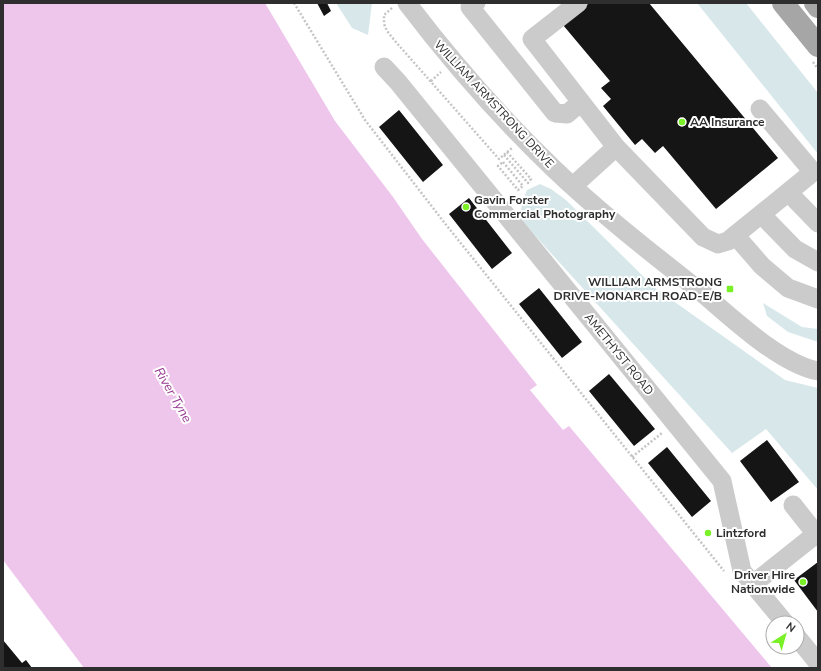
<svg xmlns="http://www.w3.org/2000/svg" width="821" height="671" font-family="'Nunito Sans',sans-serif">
	<rect width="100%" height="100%" fill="#fff"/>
	<path fill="#d8e8ea" d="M336,3H372L368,35L352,28Z
		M697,3H746L818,93V154Z
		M540,184L551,189L566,200L655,288L785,380L818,388V490L766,429L732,453L520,219L522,204L527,190Z
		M763,303L802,327L818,329V342L788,332L767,316Z"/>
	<path fill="#eec6ec" d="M3,3H265L335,121L393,197L422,239L537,385L530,390L563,430L569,426L772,668H84L3,560Z"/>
	<path fill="#151515" d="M317,3H327L331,11L324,16Z
		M589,3H649L778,158L716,209L663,146L655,153L642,139L635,145L603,106L611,99L601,88L610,81L563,25Z
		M399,110L443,165L423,182L379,127Z
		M469,198L512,253L492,269L449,214Z
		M539,288L582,342L562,358L519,304Z
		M609,374L655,429L634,446L589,391Z
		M767,440L799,482L771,502L740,461Z
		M667,447L711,501L692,517L648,463Z
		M818,562V612L794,580Z
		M3,640L22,663L26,660L32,668H3Z"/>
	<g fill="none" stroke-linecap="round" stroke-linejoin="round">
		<path stroke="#c5c5c5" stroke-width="2.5" stroke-dasharray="2 2" stroke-linecap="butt" d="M294,3L365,120L447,226L724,571
			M392,8L384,15V24L387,31L395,41L499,159L512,148
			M813,62L818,69
			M431,81L441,72
			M504,155L528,183L531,179L507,152
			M503,162L523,186L518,190L498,166Z
			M632,457L662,433"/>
		<path stroke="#cbcbcb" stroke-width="19" d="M407,3C451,61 500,117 553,168C601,214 654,255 706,296C734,320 781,364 818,371
			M476,3L470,7L555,113L567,114L581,102
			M578,3L532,39L616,147L703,237L718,244L728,241L813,172L760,109
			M384,67L398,82L722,481L742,571L785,623
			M573,186L616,147
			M788,192L818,223
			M761,214L795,249L818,262
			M735,235L762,266L788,288L818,299
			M793,505L816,534
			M753,584L816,534L818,537
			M797,637L818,663"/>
		<path stroke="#a6a6a6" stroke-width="22" d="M783,3L818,46
			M815,3L818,7"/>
	</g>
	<g fill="#7af026" stroke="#fff" stroke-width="1.5">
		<circle cx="682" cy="122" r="4"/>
		<circle cx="466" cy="207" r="4"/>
		<rect x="726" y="285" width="8" height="8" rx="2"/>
		<circle cx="708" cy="533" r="4"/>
		<circle cx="803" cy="582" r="4"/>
	</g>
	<g text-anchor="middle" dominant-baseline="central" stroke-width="4" stroke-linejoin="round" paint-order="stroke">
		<g font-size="12" fill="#2e2e2e" stroke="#fff">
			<text transform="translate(494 104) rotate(47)">WILLIAM ARMSTRONG DRIVE</text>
			<text transform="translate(619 354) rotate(51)">AMETHYST ROAD</text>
		</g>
		<g font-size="12" font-weight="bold" fill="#2e2e2e" stroke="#fff" text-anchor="start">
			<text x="690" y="122">AA Insurance</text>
			<text x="474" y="200">Gavin Forster<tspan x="474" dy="14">Commercial Photography</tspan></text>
			<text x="722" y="282" text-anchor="end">WILLIAM ARMSTRONG<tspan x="722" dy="14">DRIVE-MONARCH ROAD-E/B</tspan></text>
			<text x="716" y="533">Lintzford</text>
			<text x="795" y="575" text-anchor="end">Driver Hire<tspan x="795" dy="14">Nationwide</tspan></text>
		</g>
		<g font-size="13" font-style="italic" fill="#963791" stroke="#fff">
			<text transform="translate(173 395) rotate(60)">River Tyne</text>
		</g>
	</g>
	<rect width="821" height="671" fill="none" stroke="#2e2e2e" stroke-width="8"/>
	<g transform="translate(785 635) rotate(37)"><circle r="19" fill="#ffffff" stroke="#ababab"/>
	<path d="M0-3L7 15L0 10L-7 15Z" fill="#7af026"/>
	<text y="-6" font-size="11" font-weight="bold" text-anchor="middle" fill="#2e2e2e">N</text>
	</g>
</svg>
